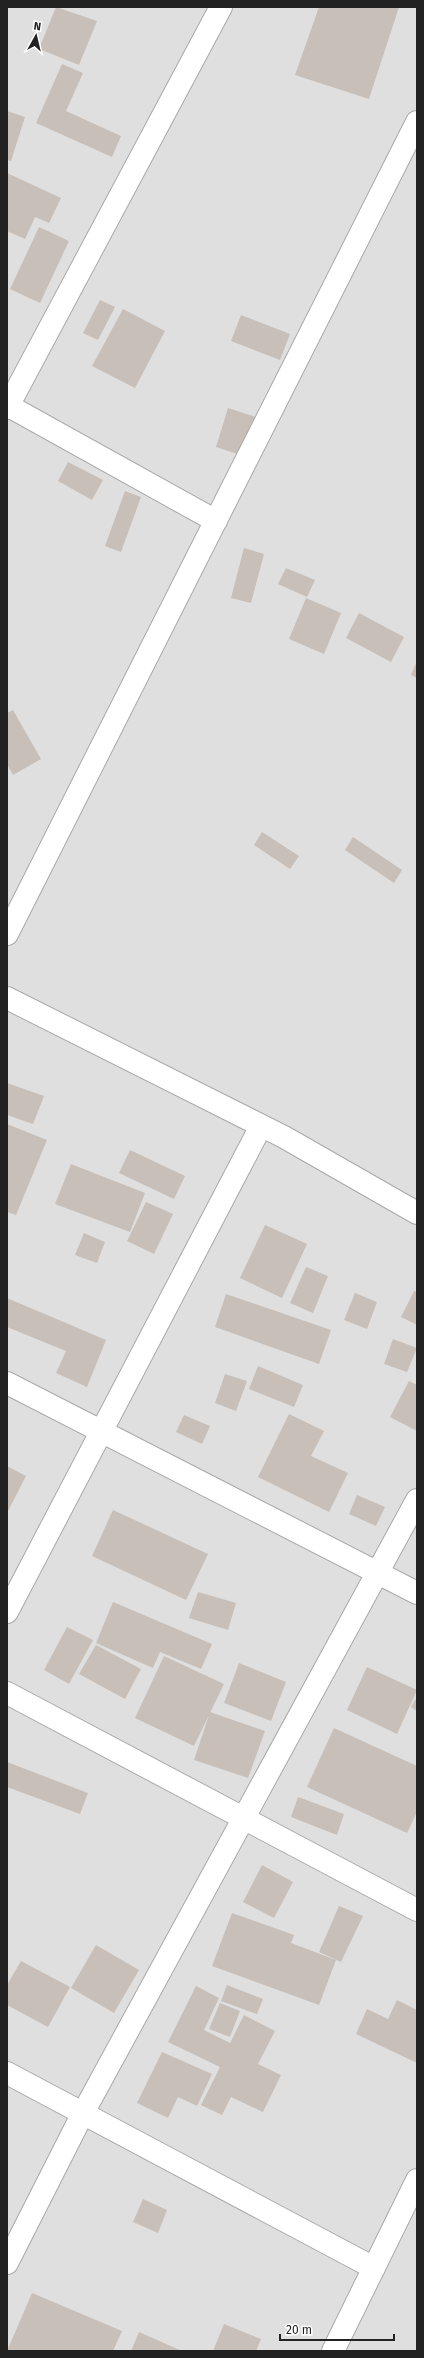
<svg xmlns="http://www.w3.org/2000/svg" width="424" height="2358" font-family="'Fira Sans',sans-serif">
	<rect width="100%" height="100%" fill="#f2efe9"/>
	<path fill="#e0dfdf" d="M7,7H417V2351H7Z"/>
	<path fill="#c7bfb8" d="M56,7L97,21L79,65L39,49Z
		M319,7H399L369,99L295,75Z
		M62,64L83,73L66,111L121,136L112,157L36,123Z
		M7,111L25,117L11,161L7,160Z
		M7,173L61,198L49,223L35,217L25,239L7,231Z
		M39,227L69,241L40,303L10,289Z
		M100,300L115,307L98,340L83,333Z
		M123,309L165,331L135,388L92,366Z
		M241,315L290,334L280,360L231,341Z
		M228,408L271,422L258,461L216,447Z
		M68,462L103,480L92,500L58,481Z
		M125,491L141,497L121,552L105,546Z
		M244,548L264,554L251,603L231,598Z
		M286,568L315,580L307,597L278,584Z
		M306,598L341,613L324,654L289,639Z
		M359,613L404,637L391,662L346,638Z
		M417,661V678L411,675Z
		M13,710L41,759L13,775L7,764V713Z
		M262,832L299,856L290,869L254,845Z
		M353,837L402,870L394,883L345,850Z
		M7,1083L44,1096L33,1124L7,1115Z
		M7,1124L47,1140L16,1215L7,1212Z
		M130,1150L185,1176L174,1199L119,1173Z
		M71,1164L145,1193L130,1232L55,1204Z
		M146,1202L173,1214L154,1254L127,1241Z
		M265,1225L307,1244L282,1298L240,1278Z
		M84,1233L105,1242L97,1263L75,1255Z
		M306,1267L328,1276L313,1313L290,1303Z
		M414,1291L417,1292V1325L401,1317Z
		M355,1293L377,1302L367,1329L344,1320Z
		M226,1294L331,1330L319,1364L215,1327Z
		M7,1298L106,1340L87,1387L56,1373L66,1351L7,1327Z
		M393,1339L417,1348L407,1372L384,1364Z
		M258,1366L303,1385L294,1407L249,1389Z
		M225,1374L247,1381L236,1411L215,1403Z
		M409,1381L417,1385V1431L390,1417Z
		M289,1414L324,1431L311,1456L348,1473L329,1512L258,1477Z
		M184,1415L210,1426L202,1444L176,1432Z
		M7,1466L26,1476L7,1513Z
		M357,1495L385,1507L376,1526L349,1514Z
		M113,1510L208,1554L186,1600L92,1556Z
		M198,1592L236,1603L228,1630L189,1618Z
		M113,1602L212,1644L201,1669L160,1652L153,1668L96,1643Z
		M67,1627L93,1640L69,1684L44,1670Z
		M96,1645L141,1669L125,1699L79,1674Z
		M164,1656L224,1684L194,1746L135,1718Z
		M239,1663L286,1682L271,1721L224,1703Z
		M367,1667L417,1690L397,1734L347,1710Z
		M417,1697V1711L411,1707Z
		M210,1712L265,1731L248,1778L194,1760Z
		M334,1728L417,1766V1812L407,1833L307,1787Z
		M7,1762L88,1793L80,1814L7,1787Z
		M298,1797L344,1814L337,1835L291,1817Z
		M262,1865L293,1882L274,1918L243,1902Z
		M339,1906L363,1916L341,1962L319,1952Z
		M232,1913L294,1935L291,1943L336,1960L319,2005L212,1966Z
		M96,1945L139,1970L114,2013L71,1988Z
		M21,1961L70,1987L48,2027L7,2005V1985Z
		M227,1985L263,1999L257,2014L221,2001Z
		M196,1986L219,1998L204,2030L230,2043L244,2015L275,2031L258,2064L281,2075L263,2112L231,2097L222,2115L201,2105L220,2067L168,2042Z
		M397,2000L417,2010V2063L356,2034L367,2009L388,2019Z
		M220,2003L240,2011L230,2037L209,2029Z
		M162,2052L212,2074L197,2106L178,2097L168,2118L137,2103Z
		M143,2199L167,2210L158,2233L133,2222Z
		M32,2293L122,2331L113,2351H7Z
		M224,2324L261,2339L256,2351H213Z
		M139,2332L182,2351H131Z"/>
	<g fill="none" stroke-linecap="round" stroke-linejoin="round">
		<g stroke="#a9a9a9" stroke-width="24">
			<path id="minor" d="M7,405L216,521
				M7,408L221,7
				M7,934L417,122
				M7,998L284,1137L417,1213
				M7,1383L417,1593
				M7,1612L261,1126
				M7,1693L417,1910
				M7,2073L374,2268
				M7,2263L83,2113L417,1500
				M333,2351L417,2180"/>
		</g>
		<use href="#minor" stroke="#fff" stroke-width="22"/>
	</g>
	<rect width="424" height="2358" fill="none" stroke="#222222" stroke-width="16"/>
	<g transform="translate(36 36) rotate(8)" stroke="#ffffff" stroke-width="3" paint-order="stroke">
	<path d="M0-3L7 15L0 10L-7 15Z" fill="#222222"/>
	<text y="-6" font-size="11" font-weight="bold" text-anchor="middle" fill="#222222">N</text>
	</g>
	<path d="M280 2334v6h114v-6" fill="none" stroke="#222222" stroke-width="2"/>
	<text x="286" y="2334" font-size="12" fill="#222222" stroke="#ffffff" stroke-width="3" paint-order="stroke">20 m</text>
</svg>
